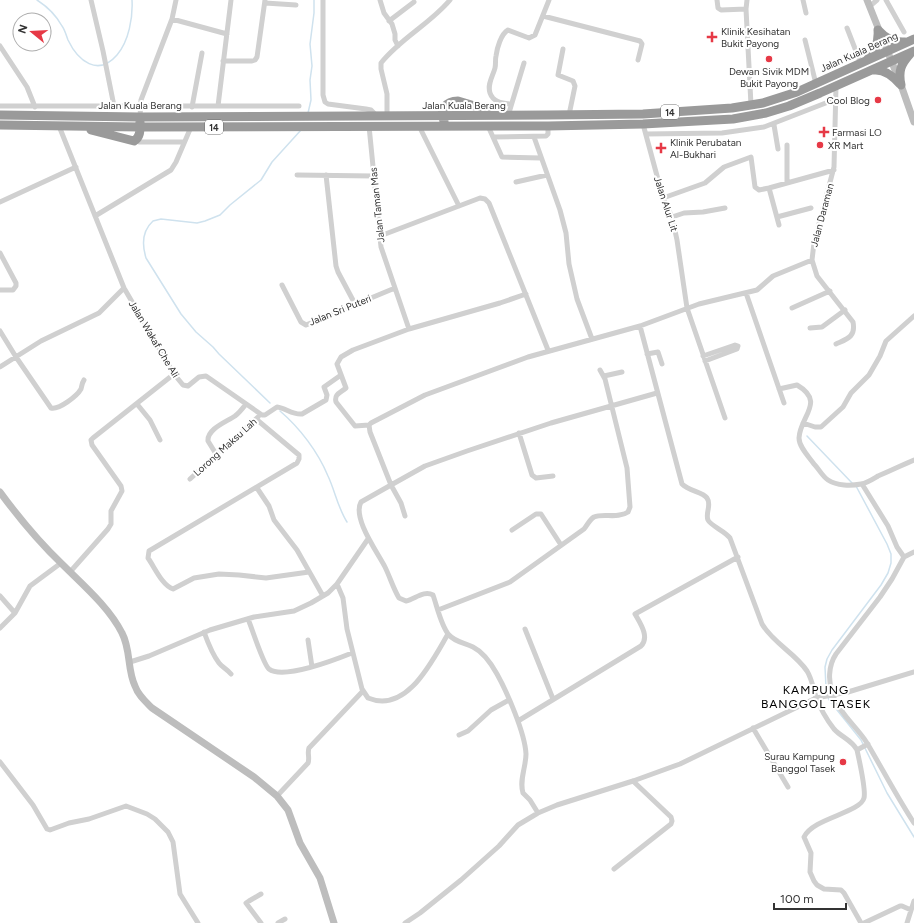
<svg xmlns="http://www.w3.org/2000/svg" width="914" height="923" font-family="Figtree,sans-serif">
	<rect width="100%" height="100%" fill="#fff"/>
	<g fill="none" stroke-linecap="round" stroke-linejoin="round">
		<path stroke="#cfe2ee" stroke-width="1.5" d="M37,0C48,7 56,15 62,26C65,30 66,35 68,40C78,61 98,77 117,55C129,41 133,17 132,0
			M308,113L311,100L310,80L312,66L310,44L314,13V0
			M270,403L219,354L213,347L196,332L181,314L146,258C142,245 142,231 153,221L161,219L197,223L205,221L220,215L230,205L261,180L272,162L301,130
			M280,411C300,428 318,452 328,476C335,491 338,508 347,522
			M807,436L853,484
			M856,486L887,544L891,554V563L888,573L881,585L832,650L827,659L825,667L826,688L829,700L861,740L887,793L914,837"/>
		<path stroke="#d0d0d0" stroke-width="5" d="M91,0L103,51L114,106
			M323,0V95L325,102L328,104L366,109L371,110L376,115
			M380,0L384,13L392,24L395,34V40L398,46
			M717,0L718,8L721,10L746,9
			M747,0L746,9L751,105
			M803,0L806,13
			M886,0L904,32
			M265,3L296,5
			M870,6L877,0
			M543,16L640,41L642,44L638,60
			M172,19L227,34
			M389,21L414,2
			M847,28L861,64
			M805,40L816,84
			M0,46L27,87L35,107
			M563,49L558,75L573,81L575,86L569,115
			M223,61H252L255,60L257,57L265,0
			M510,104C502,103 493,102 490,93C487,84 493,76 495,68C496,64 495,60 496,56C497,48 501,34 508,30L529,38L535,35L549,0
			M0,106H299
			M218,106L231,0
			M192,107L202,53
			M387,116V94L381,69V63C401,38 430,24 450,0
			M508,116L524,63
			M140,117L141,100L172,19L176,0
			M643,124L663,198L672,217L677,240L687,308L725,418
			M774,125L778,149
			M59,126L124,288L174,374L183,385L188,386L199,377L206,376L262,415H265L277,407C286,408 292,415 302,414L326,400L327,395L324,387L341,375
			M369,126L381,247L409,329
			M419,126L459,206
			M488,126L502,157L541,158
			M646,134L722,133L764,127L836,99
			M493,137L546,136L548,134V126
			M534,137L560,210L566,233L569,264L577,299L592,339
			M136,139L139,142H184
			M297,175L373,176
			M326,175L336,266L338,272L355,304
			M516,182L547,175
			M787,183V145
			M769,188L779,225
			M663,198L705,183L724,167L751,157L755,187L759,190L769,188L834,170
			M0,202L76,167
			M95,216L171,170L176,162L191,127
			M672,217L684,213L703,212L725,208
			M777,217L811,208
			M380,236L480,198L485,199L489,203L548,350
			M0,253L16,283V286L13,290H0
			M282,285L301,322L306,325L395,288
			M746,293L784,403
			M792,308L830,291
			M640,326L682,484C689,491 703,492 707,498C712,505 705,513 708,520C711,526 725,531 730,538L762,624C773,643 795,653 807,671C812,679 813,688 816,697C820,708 827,720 834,729C841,737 852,740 857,750C859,759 866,790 864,798C860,813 813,818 804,837L811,853L810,872L814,881L817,885L824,889L841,890L844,893L861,923
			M810,328L822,327L845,310
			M0,331L16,357L51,408C59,410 77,396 81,389C82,385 82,383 84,380
			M836,344C847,339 856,337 853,322L817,276L812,260L814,243L834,167L836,86
			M647,354L658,352L662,364
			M703,356L735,345L738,346L737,349L705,361
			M0,367L41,341L99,313L124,288
			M604,376L622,372
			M779,389L797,385C826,402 800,416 799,438C799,447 809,457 814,464C819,469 822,476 828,480C837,486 851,486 861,484C867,483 873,479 878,476C890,471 902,465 914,460
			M137,404L150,420L160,440
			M256,419L299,455V459L297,463L149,551L148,558C155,568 162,585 173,589L194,578L219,574L239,575L266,578L309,572
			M803,423L815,427H821L843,407L851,393L869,375L880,356L886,341L914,316
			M369,425L355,426L336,402C334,394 340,393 346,388L337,364L341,357L353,350L409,329L500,303L526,294
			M519,433L532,475L536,478L553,476
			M216,454L208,441C207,429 226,422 235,416C239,413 243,408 246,404
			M190,479L258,417
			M862,484L888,526L897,547L904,557
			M257,488L269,506L274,520L297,550L323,596
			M405,516L401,503L391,485L425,466L467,451L551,423L657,393
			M512,530L536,514H541L561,545
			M914,552L904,557L892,579L880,597L836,654C828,666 828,682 833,696C840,714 857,727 867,743C883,770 897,797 914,823
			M70,572L108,529L111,524V511L122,491L121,486L92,445L91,440L93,438L174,374
			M337,584L343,598L347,629L362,689L368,698C407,714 432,661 448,634
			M0,596L15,613
			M438,610L510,582L584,529C587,526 589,520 594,517C603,513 618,519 628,512L630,507L627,468L605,379L600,370
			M248,619C252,628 263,664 269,669C283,680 337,659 352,653
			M0,628L15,613L30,586L61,563
			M525,629L553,699
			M204,632C208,643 212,654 219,663C222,667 227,669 231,674
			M308,640L312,667
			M130,662L149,656L210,630L254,617L294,611L311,603L328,593L337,584L368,539
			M518,721L641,646C650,637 640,623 635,614L738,557
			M753,728L788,787
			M459,735L468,731L491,710L509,700
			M857,750L868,744
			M0,762L33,805L47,829L50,830L69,823L89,819L126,806L147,814L155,819L168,832L173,842L180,894L198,923
			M277,796L308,763C310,758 307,753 309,748L362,692
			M538,813L530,800L523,793C519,780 526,767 526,754C525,733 507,692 497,674C492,665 483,652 473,647C465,643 455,642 449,635C441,626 437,606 433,595C424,590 415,599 406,601L399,598C393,588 390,577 385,567C378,553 352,518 361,502L391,485L370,432L369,425L371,423L425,395L528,357L640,326L699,304L757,290L773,276L812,260
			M614,869L671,824L672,821L671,817L633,781
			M261,894L249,901L246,903L261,923
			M278,923L285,919
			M405,923L420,913L461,880L499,846L518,825L538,813L557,805L633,781L680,764L816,698L848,692L914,672
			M864,923L900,906H902L911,910
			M907,923L914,901"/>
		<path stroke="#bdbdbd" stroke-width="7" d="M867,0L901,85L914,122
			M0,492C19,518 39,542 62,564C82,584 109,607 122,633C131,650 127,669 135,686C138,695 145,701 152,708L254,777L277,796L288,810L300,843L320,878L334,923"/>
		<path stroke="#9a9a9a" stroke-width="9" d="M878,30C886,39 894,43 905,42
			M867,60C876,51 879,42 878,30
			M874,70C885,69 893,76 900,84
			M901,85C898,71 901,64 910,54
			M0,115L140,117L548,115L643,114L732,108L763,103L797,92L914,39
			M444,121C439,110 446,101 458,101L498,113
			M0,125L140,127L548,126L643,124L733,119L766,113L789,106L820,93L914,51
			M91,130L134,141C141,137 140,129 140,122"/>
	</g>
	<g fill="#e63946" stroke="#fff" stroke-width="1.5">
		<path d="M710 31h4v4h4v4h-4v4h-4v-4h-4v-4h4z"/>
		<circle cx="769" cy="59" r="4"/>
		<circle cx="878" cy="100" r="4"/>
		<path d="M822 126h4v4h4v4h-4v4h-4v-4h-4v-4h4z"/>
		<circle cx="820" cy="145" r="4"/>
		<path d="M659 142h4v4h4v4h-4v4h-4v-4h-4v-4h4z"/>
		<circle cx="843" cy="762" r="4"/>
	</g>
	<g text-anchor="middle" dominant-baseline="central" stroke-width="4" stroke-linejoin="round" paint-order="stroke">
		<g fill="#fff" stroke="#707070" stroke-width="1">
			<rect x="661" y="105" width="18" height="14" rx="3"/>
			<rect x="205" y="120" width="18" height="14" rx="3"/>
		</g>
		<g font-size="9" font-weight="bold" fill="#333">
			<text x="670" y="112">14</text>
			<text x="214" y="127">14</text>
		</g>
		<g font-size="10" fill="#333" stroke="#fff" text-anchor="start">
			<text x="721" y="31">Klinik Kesihatan<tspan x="721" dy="12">Bukit Payong</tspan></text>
			<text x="769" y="71" text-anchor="middle">Dewan Sivik MDM<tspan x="769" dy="12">Bukit Payong</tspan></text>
			<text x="870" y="100" text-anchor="end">Cool Blog</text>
			<text x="832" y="132">Farmasi LO</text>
			<text x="670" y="142">Klinik Perubatan<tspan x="670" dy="12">Al-Bukhari</tspan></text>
			<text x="828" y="145">XR Mart</text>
			<text x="835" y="756" text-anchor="end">Surau Kampung<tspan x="835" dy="12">Banggol Tasek</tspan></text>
		</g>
		<g font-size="10" fill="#333" stroke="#fff">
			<text transform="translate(859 52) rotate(-24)">Jalan Kuala Berang</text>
			<text x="140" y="105">Jalan Kuala Berang</text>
			<text x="464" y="105">Jalan Kuala Berang</text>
			<text transform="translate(666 204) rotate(72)">Jalan Alur Lit</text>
			<text transform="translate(377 205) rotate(-96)">Jalan Taman Mas</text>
			<text transform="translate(822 215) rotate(-75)">Jalan Daraman</text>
			<text transform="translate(340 310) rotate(-22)">Jalan Sri Puteri</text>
			<text transform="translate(154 339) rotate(59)">Jalan Wakaf Che Ali</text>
			<text transform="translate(225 447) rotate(-42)">Lorong Maksu Lah</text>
		</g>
		<g font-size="12" letter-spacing="1" fill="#000" stroke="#fff">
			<text x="816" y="690">KAMPUNG<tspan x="816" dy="14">BANGGOL TASEK</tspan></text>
		</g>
	</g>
	<g transform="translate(32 32) rotate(288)"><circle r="19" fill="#ffffff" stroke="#adadad"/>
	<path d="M0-3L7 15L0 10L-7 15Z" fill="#e63946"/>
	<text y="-6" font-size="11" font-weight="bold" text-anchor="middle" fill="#333333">N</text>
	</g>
	<path d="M774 903v6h72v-6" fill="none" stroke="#333333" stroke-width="2"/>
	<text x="780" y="903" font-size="12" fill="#333333" stroke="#ffffff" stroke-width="3" paint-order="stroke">100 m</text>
</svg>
